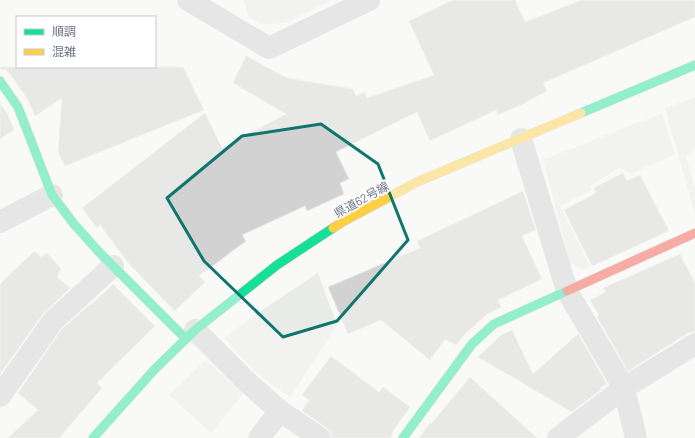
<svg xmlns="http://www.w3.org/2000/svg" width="695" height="438" font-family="Barlow,'Noto Sans JP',sans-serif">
	<rect width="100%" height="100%" fill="#f9f9f8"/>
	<path fill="#e8ebe7" d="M244,0H332L288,22L274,24H260L248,16Z
		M695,97V147L686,156L695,188V214L665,108Z
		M662,113L675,154L631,174L619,168L590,186L591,191L560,206L590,266L583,270L570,263L543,160Z
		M318,273L337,325L290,397L256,373L224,338L262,310Z
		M206,360L243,394L211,433L169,395Z"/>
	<path fill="#d2d2d3" stroke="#e8e8e8" d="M453,0H515L525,22L582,0H695V17L543,83L547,91L521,105L498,115L496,110L430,141L417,112L336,152L349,179L340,183L344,194L307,211L305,206L242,235L246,241L199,276L205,282L175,311L129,264L100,225L97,228L82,208L205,113L222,148L286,114L233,83L246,56L287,78L353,89L356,96L365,92L367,98L434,75L409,21Z
		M0,67H183L204,110L65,166L58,152L62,98L35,116L28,100L10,74L6,70L0,69Z
		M0,103L7,113L14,130L0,139Z
		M623,173L627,181L640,175L669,231L592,266L564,210L596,193L594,188Z
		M523,191L536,230L522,236L542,279L498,300L501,307L486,315L464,335L456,345L445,339L430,360L381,320L348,334L328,287L420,248L417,241Z
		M34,251L41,257L47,253L61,269L57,277L70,288L43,314L0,374V284Z
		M680,254L695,283V332L688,333L628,371L597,317L599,315L590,300L606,292L603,288Z
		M113,284L155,326L97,383L102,388L59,438H8L38,410L18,393L62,329L90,304L91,305Z
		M512,330L533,374L578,334L607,384L600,388L602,389L572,412L478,357L501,335Z
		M331,356L379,392L383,387L410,407L393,431L391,438H332L331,432L327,428L302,411L309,400L302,395Z
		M470,377L537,438H419L430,423L431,424Z"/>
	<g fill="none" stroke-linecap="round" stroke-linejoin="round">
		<g stroke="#d5d5d6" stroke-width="10">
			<path id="fast" d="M0,81L18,107L52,195L74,224L99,252L186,339
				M581,113L695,65
				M93,438L154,370L195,330L277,265L333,228
				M403,438L472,344L494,324L567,291"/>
		</g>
		<g stroke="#d5d5d6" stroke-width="10">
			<path id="slow" d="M333,228L344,221L417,182L581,113"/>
		</g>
		<g stroke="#d5d5d6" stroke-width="10">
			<path id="jam" d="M567,291L695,233"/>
		</g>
		<path stroke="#cdcecf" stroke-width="22" d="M188,0L269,48L369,0
			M521,139L567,291L624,388L636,438
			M0,222L52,195
			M195,330L246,381L280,411L320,438
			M0,396L53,321L113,266
			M259,438L280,411
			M558,438L624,388L695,344"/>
		<use href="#fast" stroke="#16e098" stroke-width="9"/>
		<use href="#slow" stroke="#ffcf43" stroke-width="9"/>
		<use href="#jam" stroke="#f24e42" stroke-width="9"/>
	</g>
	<path d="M0 0H695V438H0ZM321,124L378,164L408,240L337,321L283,337L204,261L167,198L242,136Z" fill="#f9f9f8" fill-opacity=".55" fill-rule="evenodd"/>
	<path fill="none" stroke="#0f766e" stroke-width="3" stroke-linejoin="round" d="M321,124L378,164L408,240L337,321L283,337L204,261L167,198L242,136Z"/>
	<g text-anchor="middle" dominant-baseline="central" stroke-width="4" stroke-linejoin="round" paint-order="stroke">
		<g font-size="12" fill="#6c7585" stroke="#fff">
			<text transform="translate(361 199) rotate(-29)">県道62号線</text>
		</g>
	</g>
	<rect x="16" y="16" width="140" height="52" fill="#ffffff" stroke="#c4c8ce"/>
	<rect x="24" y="29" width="20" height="6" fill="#16e098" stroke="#c4c8ce"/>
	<text x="52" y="36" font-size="12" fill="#6c7585">順調</text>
	<rect x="24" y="49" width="20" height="6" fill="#ffcf43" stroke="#c4c8ce"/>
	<text x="52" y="56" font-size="12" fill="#6c7585">混雑</text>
</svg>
